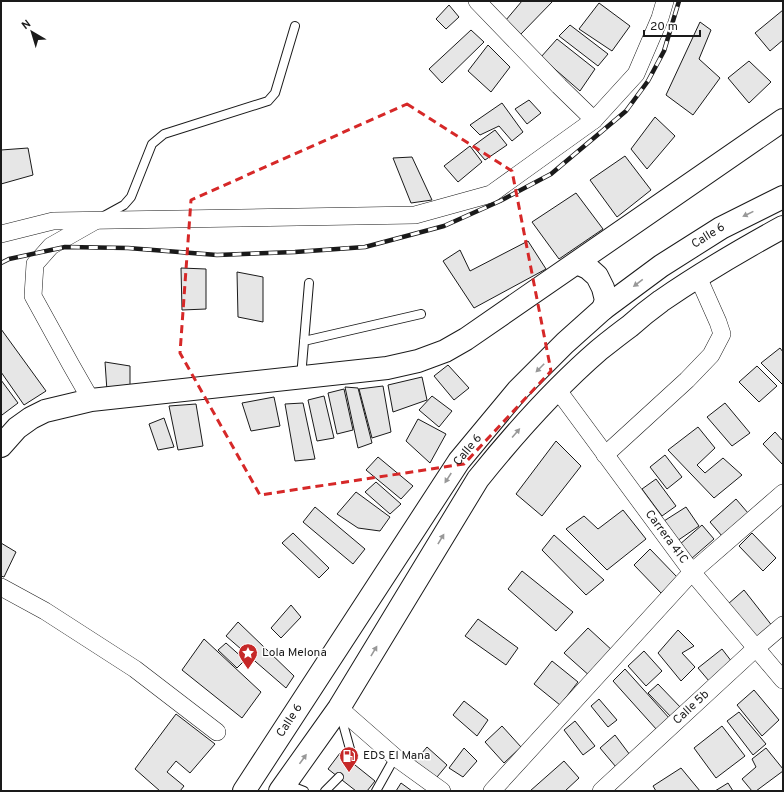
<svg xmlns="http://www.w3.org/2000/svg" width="784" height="792" font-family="Overpass,sans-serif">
	<rect width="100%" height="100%" fill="#fff"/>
	<path fill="#e6e6e6" stroke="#1a1a1a" d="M522,1H553L520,35L506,20Z
		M599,3L630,26L612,51L579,29Z
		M449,5L459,17L446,29L436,19Z
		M783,10V40L770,51L755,33Z
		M700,22L711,30L699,59L720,78L693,115L666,95Z
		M570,25L608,54L598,66L559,36Z
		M471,30L484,42L442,83L429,69Z
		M557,39L595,69L580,91L541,57Z
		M488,45L510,67L491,92L468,71Z
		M749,61L771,82L749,103L728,78Z
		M529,100L541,113L527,124L515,109Z
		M502,103L523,132L512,141L499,126L480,135L470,125Z
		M655,117L675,136L647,169L631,149Z
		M495,130L507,145L485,160L473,146Z
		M470,146L482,162L458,182L444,166Z
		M28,148L33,175L1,184V150Z
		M625,156L651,190L617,217L590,180Z
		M412,157L432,200L411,203L393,158Z
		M576,193L603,229L559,259L532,222Z
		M528,241L546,269L474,308L443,261L460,250L470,271Z
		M181,268L206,269V309L182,310Z
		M237,272L263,277V322L238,317Z
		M1,329L46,391L24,405L1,372Z
		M780,348L783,352V385L761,363Z
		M105,362L130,366V393L107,391Z
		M448,365L469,388L454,400L434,376Z
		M757,366L777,386L759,402L739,382Z
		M422,377L427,400L393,412L388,385Z
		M1,380L18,403L2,415L1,413Z
		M383,386L391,432L372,438L359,389Z
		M345,387L358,388L372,443L358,448Z
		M344,389L353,430L337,434L328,393Z
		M324,396L334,438L317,441L308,400Z
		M432,396L452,411L439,427L419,410Z
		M274,397L280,426L251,431L242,403Z
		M303,403L315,459L295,461L285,404Z
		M725,403L750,433L732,446L707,417Z
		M196,404L203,446L178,450L169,406Z
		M164,418L174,447L158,450L149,424Z
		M418,419L446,434L430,463L406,441Z
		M698,427L715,448L697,465L705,473L723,458L742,475L714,498L668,450Z
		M775,432L783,441V465L763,444Z
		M556,441L581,466L542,516L516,494Z
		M665,455L682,477L667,489L650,467Z
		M378,457L413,486L401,499L366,470Z
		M656,479L676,506L662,516L642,489Z
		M376,482L401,504L390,514L365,492Z
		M356,492L390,517L380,531L358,528L337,514Z
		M736,499L748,513L722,536L710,522Z
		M315,507L365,549L353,564L303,522Z
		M686,507L699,526L677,541L664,521Z
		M623,510L646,539L607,570L566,529L584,516L598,529Z
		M702,525L714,539L691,559L679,545Z
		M293,533L329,568L319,578L282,543Z
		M752,533L776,558L763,571L739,546Z
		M554,535L604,580L586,595L542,550Z
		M1,543L16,552L4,577L1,576Z
		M650,549L677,577L661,593L634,565Z
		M522,571L573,612L556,631L508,589Z
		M744,590L773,627L755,641L728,604Z
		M291,605L301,617L281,638L271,628Z
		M478,619L518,648L506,665L465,636Z
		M238,622L294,676L286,688L226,636Z
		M588,628L614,652L591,677L564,653Z
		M678,630L694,646L682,653L695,667L681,681L658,653Z
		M204,639L261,692L242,718L182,670Z
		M226,643L245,660L237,668L218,650Z
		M722,649L732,662L709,681L698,668Z
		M644,651L662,671L646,686L628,666Z
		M552,661L578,682L560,705L534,684Z
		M625,669L670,719L657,730L613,681Z
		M658,684L683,710L673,719L648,693Z
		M754,690L779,720L762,736L737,705Z
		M599,699L617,720L608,727L591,706Z
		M464,701L488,720L477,736L453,715Z
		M739,712L766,744L753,755L727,721Z
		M176,714L215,744L190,773L176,761L167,772L184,786L180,791H160L135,769Z
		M575,721L595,746L583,755L564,730Z
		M502,726L521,747L504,763L485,742Z
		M722,726L745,756L716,778L694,748Z
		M615,735L630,755L616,767L600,748Z
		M427,747L447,765L432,783L412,765Z
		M464,748L477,761L463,777L449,768Z
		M766,748L783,769V771L756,791H752L742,779L756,767L752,759Z
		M340,753L375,781L367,791H356L328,769Z
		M564,761L579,778L565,791H530Z
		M681,768L700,791H656L653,786Z
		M401,783L412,791H396Z
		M728,783L733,791H715Z"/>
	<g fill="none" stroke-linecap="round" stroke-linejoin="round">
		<g stroke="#1a1a1a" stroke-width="10">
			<path id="service" d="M104,216L124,205L131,197L152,144L164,134L268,101L275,93L295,26
				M304,341L421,314
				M301,377L309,283
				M340,713L350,749V761
				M286,784L304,791
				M325,791L339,777
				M376,791L395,757"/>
		</g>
		<g stroke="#1a1a1a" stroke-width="18">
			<g id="minor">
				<path d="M477,1L559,86L594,120"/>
				<path d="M1,234L53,221L415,215L491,194L594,120L636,74L660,18L665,1"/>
				<path id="s1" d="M557,389L692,572L756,648L783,680"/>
				<path d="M91,400L71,365L33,296L35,264L51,246L95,221"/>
				<path d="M605,455L687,380L711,355L722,334L718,322L698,277"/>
				<path d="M1,587L45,611L135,669L217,732"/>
				<path d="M339,708L395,757L442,791"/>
				<path d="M492,791L692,572L783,493"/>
				<path id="s2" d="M601,791L756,648L783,625"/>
			</g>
		</g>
		<g stroke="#1a1a1a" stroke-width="24">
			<path id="secondary" d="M1,446L17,428L31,418L45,411L91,400L387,368L418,361L445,351L466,339L783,120"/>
		</g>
		<g stroke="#1a1a1a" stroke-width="24">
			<g id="trunk">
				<path d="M577,263L588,268L597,276L603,288L606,300L603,309"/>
				<path id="s3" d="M244,791L459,461L518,390L565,343L603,309L661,266L721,228L783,197"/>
				<path d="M280,791L339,708L478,479C515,433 554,389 599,350C609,342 619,334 630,326C640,317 650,309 661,301C700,274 741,250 783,227"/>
			</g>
		</g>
		<use href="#service" stroke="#fff" stroke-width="8"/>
		<use href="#minor" stroke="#fff" stroke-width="17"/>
		<use href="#secondary" stroke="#fff" stroke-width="22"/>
		<use href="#trunk" stroke="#fff" stroke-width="22"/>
		<g stroke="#1a1a1a" stroke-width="4.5">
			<path id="rail" d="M1,263L9,259L65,247L128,248L217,255L295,252L365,247L444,226L500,201L551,174L626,111L648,81L664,51L679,1"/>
		</g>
		<use href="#rail" stroke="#fff" stroke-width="3" stroke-dasharray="9" stroke-linecap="butt"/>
	</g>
	<defs><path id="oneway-solid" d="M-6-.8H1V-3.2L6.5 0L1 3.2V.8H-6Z"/></defs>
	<g fill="#989898">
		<use href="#oneway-solid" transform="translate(748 214) rotate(154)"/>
		<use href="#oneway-solid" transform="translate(638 283) rotate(143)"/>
		<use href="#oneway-solid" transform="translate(540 368) rotate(135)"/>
		<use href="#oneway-solid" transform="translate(516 433) rotate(-49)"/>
		<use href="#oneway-solid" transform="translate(448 478) rotate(123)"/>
		<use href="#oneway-solid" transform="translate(441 539) rotate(-59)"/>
		<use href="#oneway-solid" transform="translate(374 651) rotate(-59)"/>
		<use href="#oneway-solid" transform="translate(303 759) rotate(-54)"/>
	</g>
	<path fill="none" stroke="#d62828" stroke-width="3" stroke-dasharray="8 5" stroke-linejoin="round" d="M407,104L512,171L551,371L464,464L260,495L180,353L191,200Z"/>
	<defs>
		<g id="sight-pin" transform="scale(1)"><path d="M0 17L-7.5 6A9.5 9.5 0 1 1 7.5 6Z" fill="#c62828" stroke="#fff"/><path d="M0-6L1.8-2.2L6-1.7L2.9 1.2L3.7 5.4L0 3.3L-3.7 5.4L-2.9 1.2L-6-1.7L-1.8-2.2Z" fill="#fff"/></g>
		<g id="fuel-pin" transform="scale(1)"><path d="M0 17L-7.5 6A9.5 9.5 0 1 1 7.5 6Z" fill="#c62828" stroke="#fff"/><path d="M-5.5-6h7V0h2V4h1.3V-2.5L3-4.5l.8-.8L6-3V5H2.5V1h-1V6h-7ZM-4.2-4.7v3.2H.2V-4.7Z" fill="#fff"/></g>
	</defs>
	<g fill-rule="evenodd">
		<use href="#sight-pin" x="248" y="653"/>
		<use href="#fuel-pin" x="349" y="756"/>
	</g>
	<g text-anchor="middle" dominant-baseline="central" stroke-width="3" stroke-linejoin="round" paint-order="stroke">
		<g font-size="12" fill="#1a1a1a" stroke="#fff">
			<text stroke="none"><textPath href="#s3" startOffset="732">Calle 6</textPath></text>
			<text stroke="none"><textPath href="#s3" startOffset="408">Calle 6</textPath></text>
			<text stroke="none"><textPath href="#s1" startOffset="184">Carrera 41C</textPath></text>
			<text stroke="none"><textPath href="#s2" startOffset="123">Calle 5b</textPath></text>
			<text stroke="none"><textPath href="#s3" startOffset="84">Calle 6</textPath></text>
		</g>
		<g font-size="12" fill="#1a1a1a" stroke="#fff" text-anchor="start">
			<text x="262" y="653">Lola Melona</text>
			<text x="363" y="756">EDS El Mana</text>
		</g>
	</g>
	<rect width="784" height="792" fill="none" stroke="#1a1a1a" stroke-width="4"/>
	<g transform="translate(32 32) rotate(322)" stroke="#ffffff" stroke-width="3" paint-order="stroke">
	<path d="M0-3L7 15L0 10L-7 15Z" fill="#1a1a1a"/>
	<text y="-6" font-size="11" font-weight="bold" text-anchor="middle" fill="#1a1a1a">N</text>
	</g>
	<path d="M644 30v6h56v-6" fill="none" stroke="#1a1a1a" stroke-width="2"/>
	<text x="650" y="30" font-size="12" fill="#1a1a1a" stroke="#ffffff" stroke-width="3" paint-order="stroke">20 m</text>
</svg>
